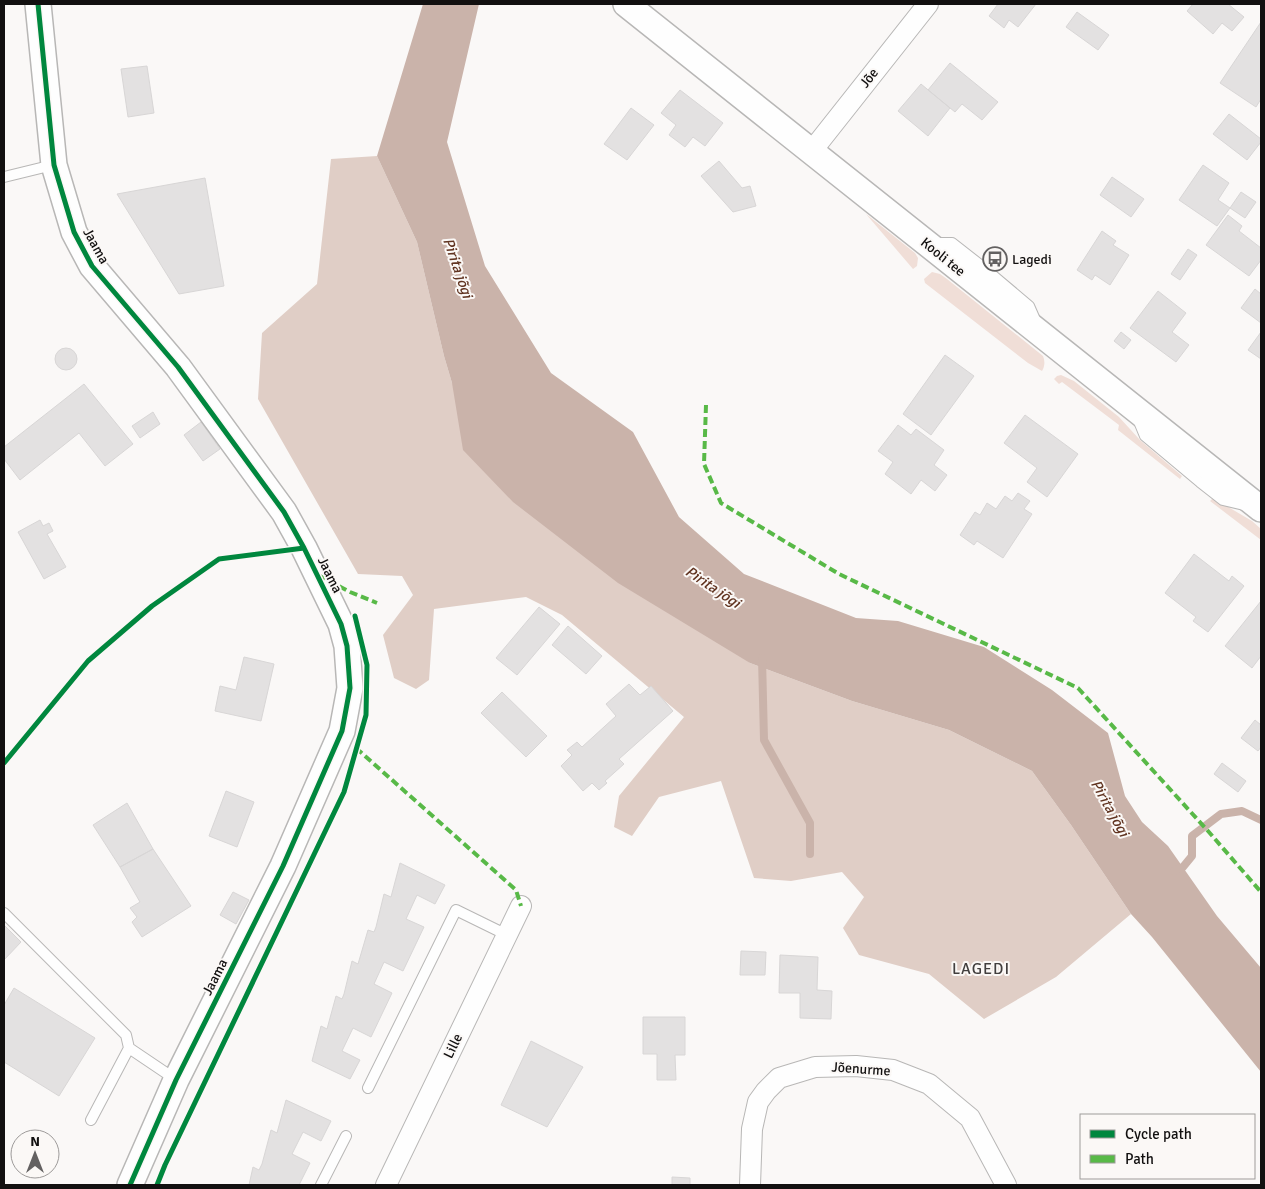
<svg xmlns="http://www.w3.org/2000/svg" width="1265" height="1189" font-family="Signika,sans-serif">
	<rect width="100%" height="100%" fill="#faf8f7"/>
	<path fill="#f0ded7" d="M866,214L915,253L918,258L917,266L913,269Z
		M932,272L940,274L947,279L1043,356C1045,361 1045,366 1042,371L1028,363L925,283L924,279Z
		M1061,375L1074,381L1119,417L1140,440L1182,476L1180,479L1118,430L1119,425L1062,382L1059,384L1054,379L1057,376Z
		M1213,498L1252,521L1261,529V540L1210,501Z"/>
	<path fill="#e0cec6" d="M377,156L417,242L444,356L452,383L750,663L852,701L949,730L1032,771L1071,825L1131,914L1056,977L984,1019L929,974L859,955L843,928L864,897L842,872L791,881L754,878L721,781L659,797L632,836L614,827L619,796L684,717L562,615L526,597L434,609L429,680L416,689L394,678L383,635L413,595L402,576L358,574L258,399L262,333L317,284L331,159Z"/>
	<path fill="#cab3aa" d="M423,4H479L447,142L485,266L551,373L633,432L679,517L744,574L856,618L898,621L984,647L1052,690L1108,733L1125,796L1142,822L1168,846L1217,916L1261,968V1072L1152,937L1131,914L1071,825L1032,771L949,730L852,701L750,663L618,583L513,502L463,450L452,383L444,356L417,242L377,156Z"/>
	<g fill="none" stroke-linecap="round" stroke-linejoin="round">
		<path stroke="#cab3aa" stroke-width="8" d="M762,658L764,740L810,823V854
			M1174,871L1183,867L1192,856V836L1221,814L1242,811L1261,820"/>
	</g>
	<path fill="#e3e1e1" stroke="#d8d6d6" d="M998,4H1036L1018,27L1009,20L1004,28L989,16Z
		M1193,4H1228L1244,17L1232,31L1222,23L1213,34L1187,11Z
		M1077,12L1109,35L1098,50L1066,27Z
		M1261,22V99L1256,107L1220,83Z
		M950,63L998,102L982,120L962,104L955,112L928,90Z
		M147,66L154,113L128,117L121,69Z
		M921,84L950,108L928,136L898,111Z
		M680,90L723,123L705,146L693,137L685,147L669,135L676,125L661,113Z
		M631,108L654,125L627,160L604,144Z
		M1229,114L1261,139V142L1247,160L1213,134Z
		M719,161L742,188L750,186L756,206L733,212L701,176Z
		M1203,165L1229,183L1218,200L1230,208L1217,226L1179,200Z
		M1112,177L1144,199L1131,217L1100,195Z
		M205,178L224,286L179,294L117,194Z
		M1241,192L1256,202L1245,218L1230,208Z
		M1228,215L1242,226L1239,231L1261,248V260L1249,276L1206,245Z
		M1102,231L1116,241L1113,245L1129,255L1110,285L1095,275L1092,280L1077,270Z
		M1188,249L1197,255L1180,280L1171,274Z
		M992,252L1004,261L1000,266L988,257Z
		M1255,289L1261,294V323L1241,308Z
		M1158,291L1186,313L1172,332L1189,345L1176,362L1130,328Z
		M1121,332L1131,340L1124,349L1114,341Z
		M1261,332V359L1248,350Z
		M55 359a11 11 0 1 1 22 0a11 11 0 1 1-22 0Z
		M945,355L974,376L931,435L903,414Z
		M84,384L133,444L105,466L79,433L20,480L4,459V447Z
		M153,412L160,424L140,438L132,426Z
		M1025,415L1078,454L1047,497L1027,482L1037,468L1004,443Z
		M201,422L220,449L203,461L184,435Z
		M898,425L911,435L916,429L944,450L934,465L947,475L935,491L921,480L911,494L885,474L893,462L878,451Z
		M1018,493L1030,501L1024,509L1032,514L1003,558L977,541L974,545L960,535L975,512L980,515L987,503L996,509L1005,496L1012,501Z
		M40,520L43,526L49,523L53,531L47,534L66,567L44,579L18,532Z
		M1194,554L1229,581L1232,576L1244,586L1208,632L1193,621L1196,617L1165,593Z
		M1261,601V656L1252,668L1225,646Z
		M539,607L560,624L517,675L496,658Z
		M568,626L602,656L586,674L552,645Z
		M244,657L274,664L261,721L215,711L220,686L236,690Z
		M629,684L640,695L651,686L673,711L619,759L624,764L605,781L607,783L599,790L592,783L583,791L561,766L572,755L567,750L577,742L582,747L616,716L606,704Z
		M502,692L547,736L526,757L481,713Z
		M1255,720L1261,725V747L1258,751L1241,738Z
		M1222,763L1246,781L1238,792L1214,774Z
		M226,791L254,802L237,847L209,836Z
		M127,803L153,849L120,867L93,825Z
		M153,849L191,906L142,937L132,922L137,917L130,908L140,902L120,867Z
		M400,863L445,885L435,904L417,895L406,919L424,927L403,971L384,962L374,984L392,993L371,1037L353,1028L342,1051L360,1060L350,1079L312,1061L321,1026L327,1029L336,996L342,999L344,994L352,961L358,964L368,930L374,932L376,927L384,894L391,897Z
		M233,892L249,900L236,924L220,915Z
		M4,925L21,942L4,960Z
		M741,951L766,952L765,975H740Z
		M780,955L818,957L817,990L832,991L831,1019L800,1018V993H779Z
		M14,988L95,1038L59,1096L4,1062V1005Z
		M643,1017H685V1055H675L676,1080H657V1054H643Z
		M531,1041L583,1067L547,1127L501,1105Z
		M286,1100L331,1121L321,1141L303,1132L292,1154L310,1163L299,1185H249L253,1167L259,1170L262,1164L271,1130L277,1133Z
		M672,1177L690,1178V1185H672Z"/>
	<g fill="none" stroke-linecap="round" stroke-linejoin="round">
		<g stroke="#b8b7b6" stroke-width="12">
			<path id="service" d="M4,177L53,165
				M933,243H952L984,268L1029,306L1036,322
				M1138,419L1145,436L1200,482L1223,500L1244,505
				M4,913L126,1035L129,1048L175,1079
				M368,1088L456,910L507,935
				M91,1120L129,1048
				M321,1185L346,1136"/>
		</g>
		<g stroke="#b8b7b6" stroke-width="22">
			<path id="minor" d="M811,152L928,4
				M386,1185L521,906
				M750,1185L752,1129L758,1102L766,1091L779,1078L815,1067L856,1066L893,1070L929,1084L970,1118L1006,1185"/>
		</g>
		<g stroke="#b8b7b6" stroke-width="28">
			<path id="tertiary" d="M38,4L54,165L74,232L92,266L178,367L284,512L304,548L341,624L347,646L350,688L342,731L283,866L176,1080L130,1185
				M626,4L1261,509"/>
		</g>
		<use href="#service" stroke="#fefefe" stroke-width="10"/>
		<use href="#minor" stroke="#fefefe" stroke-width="20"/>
		<use href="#tertiary" stroke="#fefefe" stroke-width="25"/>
		<path stroke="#58b947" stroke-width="4" stroke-dasharray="8 4" stroke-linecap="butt" d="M706,405L704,464L721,503L839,574L1078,688L1208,831L1261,892
			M318,575L350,592L377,603
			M356,748L516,890L521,906"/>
		<g stroke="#fbf8f6" stroke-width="8">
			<path id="cycleway" d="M38,4L54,165L74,232L92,266L178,367L284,512L304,548L341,624L347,646L350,688L342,731L283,866L176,1080L130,1185
				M4,763L88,661L152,606L219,559L304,548
				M157,1185L165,1165L344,792L366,715L367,665L355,616"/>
		</g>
		<use href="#cycleway" stroke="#00873e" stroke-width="5"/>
	</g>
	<defs>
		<g id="bus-ring" transform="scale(1.25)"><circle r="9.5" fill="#fbf8f6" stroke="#636161" stroke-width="1.5"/><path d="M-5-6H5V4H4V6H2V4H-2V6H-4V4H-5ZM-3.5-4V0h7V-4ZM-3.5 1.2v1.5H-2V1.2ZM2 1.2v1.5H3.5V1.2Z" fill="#636161"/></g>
	</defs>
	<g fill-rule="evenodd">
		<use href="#bus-ring" x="995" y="259"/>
	</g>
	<g text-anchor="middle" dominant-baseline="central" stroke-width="4" stroke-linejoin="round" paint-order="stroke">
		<g font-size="14" fill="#121010" stroke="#fbf8f6">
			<text transform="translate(869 78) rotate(-52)">Jõe</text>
			<text transform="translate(96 246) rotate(61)">Jaama</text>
			<text transform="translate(943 257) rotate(39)">Kooli tee</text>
			<text transform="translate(330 575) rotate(64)">Jaama</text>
			<text transform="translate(215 977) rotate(-63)">Jaama</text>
			<text transform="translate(453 1046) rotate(-64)">Lille</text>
			<text transform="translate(861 1069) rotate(4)">Jõenurme</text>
		</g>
		<g font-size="14" fill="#121010" stroke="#fbf8f6" text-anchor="start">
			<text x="1012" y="259">Lagedi</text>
		</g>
		<g font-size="15" font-style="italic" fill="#613421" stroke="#fbf8f6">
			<text transform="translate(458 268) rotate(71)">Pirita jõgi</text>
			<text transform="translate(713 587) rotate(34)">Pirita jõgi</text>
			<text transform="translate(1110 808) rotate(61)">Pirita jõgi</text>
		</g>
		<g font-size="16" letter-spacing="1" fill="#423f3e" stroke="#fbf8f6">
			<text x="981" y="969">LAGEDI</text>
		</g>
	</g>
	<rect width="1265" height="1189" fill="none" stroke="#121010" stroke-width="10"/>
	<rect x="1080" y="1114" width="175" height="65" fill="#fbf8f6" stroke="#9e9b9a"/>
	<rect x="1090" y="1130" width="25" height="8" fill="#00873e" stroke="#9e9b9a"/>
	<text x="1125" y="1139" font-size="15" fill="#121010">Cycle path</text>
	<rect x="1090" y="1155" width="25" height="8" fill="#58b947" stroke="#9e9b9a"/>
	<text x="1125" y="1164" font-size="15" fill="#121010">Path</text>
	<g transform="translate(35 1154)"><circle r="24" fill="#fbf8f6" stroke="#9e9b9a"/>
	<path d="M0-4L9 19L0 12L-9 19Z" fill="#636161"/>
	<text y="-8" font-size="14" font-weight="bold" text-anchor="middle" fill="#121010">N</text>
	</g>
</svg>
